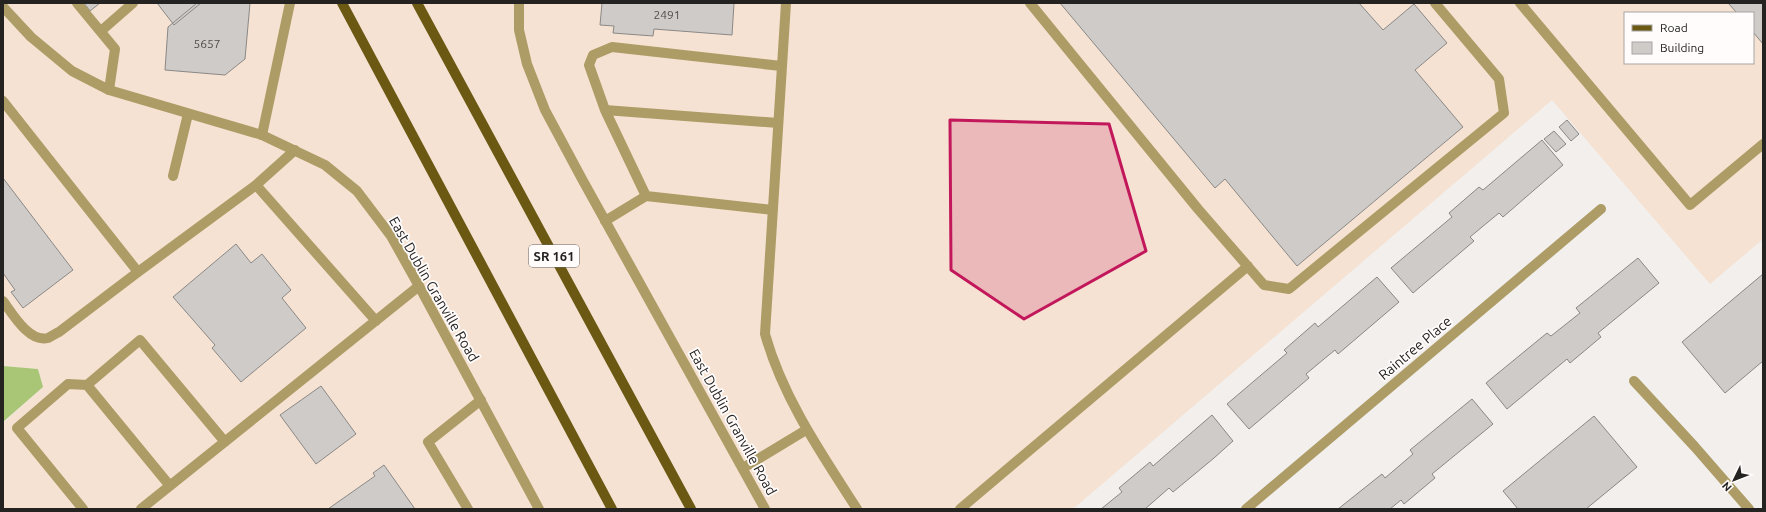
<svg xmlns="http://www.w3.org/2000/svg" width="1766" height="512" font-family="Ubuntu,sans-serif">
	<rect width="100%" height="100%" fill="#f2efed"/>
	<path fill="#f5e2d2" fill-rule="evenodd" d="M3,3H1763V239L1710,284L1552,100L1073,509H3V423L43,387L38,369L3,366ZM1625,13H1753V63H1625Z"/>
	<path fill="#a9c676" d="M3,366L38,369L43,387L3,422Z"/>
	<path fill="#cecbc9" stroke="#8a8886" d="M84,3H100L90,11Z
		M157,3H201L174,25Z
		M197,3H250L245,59L225,75L165,70L168,27Z
		M602,3H734L732,35L654,29L653,36L613,33L614,26L600,25Z
		M1060,3H1359L1383,30L1414,4L1447,43L1415,70L1463,127L1297,266L1225,179L1215,188Z
		M1728,3H1763V44L1753,32V13H1737Z
		M1567,120L1579,134L1571,141L1559,127Z
		M1554,131L1566,144L1556,152L1544,139Z
		M1542,140L1563,165L1503,217L1499,213L1482,227L1470,237L1474,241L1413,293L1391,268L1452,217L1449,213L1479,187L1483,190Z
		M3,178L73,270L23,308L11,292L15,290L3,273Z
		M236,244L251,263L262,254L291,290L282,298L306,328L241,382L212,348L215,345L173,297Z
		M1638,258L1659,283L1598,333L1601,337L1570,363L1567,359L1507,409L1486,383L1547,333L1551,336L1580,313L1576,308Z
		M1763,274V361L1725,393L1682,342Z
		M1377,277L1399,302L1338,354L1335,350L1324,359L1306,374L1309,378L1249,429L1227,404L1287,353L1284,350L1315,323L1318,327Z
		M321,386L356,434L316,464L280,415Z
		M1472,399L1493,424L1432,474L1435,478L1404,504L1401,500L1390,509H1338L1382,474L1385,478L1413,454L1410,450Z
		M1212,415L1233,441L1214,458L1173,492L1169,488L1145,509H1101L1122,492L1119,488L1150,462L1153,466Z
		M1594,416L1637,467L1586,509H1518L1503,491Z
		M384,465L415,509H328L375,476L373,473Z"/>
	<g fill="none" stroke-linecap="round" stroke-linejoin="round">
		<path stroke="#ad9c65" stroke-width="10" d="M77,3L115,49L109,90
			M786,3L765,334C783,398 821,453 857,509
			M1030,3L1198,209L1264,285L1289,289L1504,113L1499,79L1435,3
			M1520,3L1690,205L1763,144
			M101,31L133,3
			M3,101L138,272
			M605,110L589,65L593,55L612,47L781,66
			M262,135L290,3
			M173,176L188,114
			M256,185L295,150
			M773,210L646,196L605,110L778,123
			M605,221L646,196
			M3,301C12,313 29,343 48,338C52,336 56,333 59,332L138,272L256,185L376,321
			M1634,381L1695,447L1749,509
			M87,385L140,340L225,442
			M743,468L806,430
			M83,509L17,428L68,384L87,385L170,486
			M141,509L419,286
			M468,509L428,442L481,400
			M960,509L1248,266
			M1246,509L1601,209"/>
		<path stroke="#ad9c65" stroke-width="10" d="M519,3V30L527,64L545,110L582,179L765,509
			M3,7L31,37L72,71L109,90L262,135L325,165L357,191L391,236L419,286L539,509"/>
		<path stroke="#6a5813" stroke-width="10" d="M342,3L612,509
			M417,3L691,509"/>
	</g>
	<path fill="#c2185b" fill-opacity="0.2" stroke="#c2185b" stroke-width="3" stroke-linejoin="round" d="M950,120L1109,124L1146,251L1024,319L951,270Z"/>
	<g text-anchor="middle" dominant-baseline="central" stroke-width="3.5" stroke-linejoin="round" paint-order="stroke">
		<g font-size="12" fill="#4e4d4c">
			<text x="667" y="14">2491</text>
			<text x="207" y="43">5657</text>
		</g>
		<rect fill="#fffcfb" stroke="#666463" stroke-width="1" x="529" y="245" width="50" height="22" rx="3"/>
		<g font-size="13" font-weight="bold" fill="#242322">
			<text x="554" y="256">SR 161</text>
		</g>
		<g font-size="14" fill="#242322" stroke="#fffcfb">
			<text transform="translate(434 289) rotate(60)">East Dublin Granville Road</text>
			<text transform="translate(1415 348) rotate(-40)">Raintree Place</text>
			<text transform="translate(733 422) rotate(61)">East Dublin Granville Road</text>
		</g>
	</g>
	<rect width="1766" height="512" fill="none" stroke="#242322" stroke-width="8"/>
	<rect x="1624" y="12" width="130" height="52" fill="#fffcfb" stroke="#a7a5a4"/>
	<rect x="1632" y="25" width="20" height="6" fill="#6a5813" stroke="#a7a5a4"/>
	<text x="1660" y="32" font-size="12" fill="#242322">Road</text>
	<rect x="1632" y="42" width="20" height="12" fill="#cecbc9" stroke="#a7a5a4"/>
	<text x="1660" y="52" font-size="12" fill="#242322">Building</text>
	<g transform="translate(1734 480) rotate(227)" stroke="#fffcfb" stroke-width="3" paint-order="stroke">
	<path d="M0-3L7 15L0 10L-7 15Z" fill="#242322"/>
	<text y="-6" font-size="11" font-weight="bold" text-anchor="middle" fill="#242322">N</text>
	</g>
</svg>
